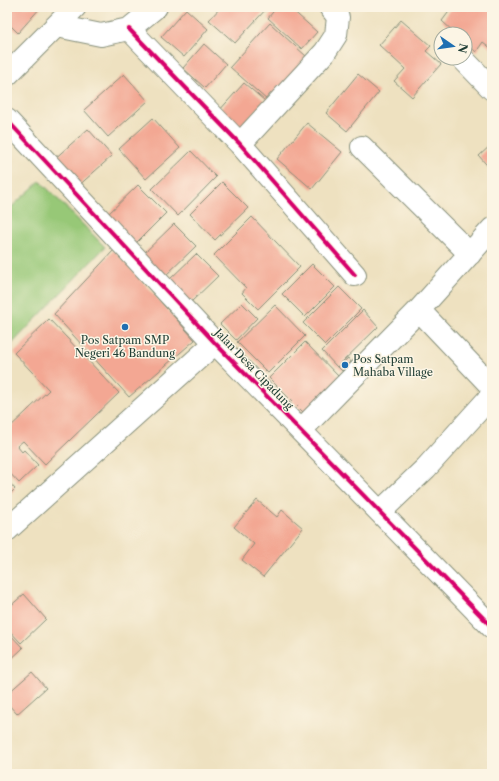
<svg xmlns="http://www.w3.org/2000/svg" width="499" height="781" font-family="'Libre Caslon Text',serif">
	<rect width="100%" height="100%" fill="#fcf5e5"/>
	<filter id="ink" filterUnits="userSpaceOnUse"><feTurbulence type="fractalNoise" baseFrequency=".025" numOctaves="2"/><feDisplacementMap in="SourceGraphic" scale="8" xChannelSelector="R" yChannelSelector="G"/><feConvolveMatrix kernelMatrix="1 2 1 2 8 2 1 2 1" color-interpolation-filters="sRGB"/></filter>
	<filter id="wash" filterUnits="userSpaceOnUse"><feTurbulence type="fractalNoise" baseFrequency=".012" numOctaves="4" result="noise"/><feDisplacementMap in="SourceGraphic" scale="16" xChannelSelector="R" yChannelSelector="G"/><feGaussianBlur stdDeviation="0.9" result="paint"/><feColorMatrix in="noise" values="0 0 0 0 0 0 0 0 0 0 0 0 0 0 0 0 0 1.4 0 .05"/><feComposite in="paint" operator="in"/></filter>
	<g filter="url(#wash)">
		<rect width="100%" height="100%" fill="#eee1c0"/>
		<path fill="#97c877" stroke="#5b8256" d="M40,181L105,247L7,349V211Z"/>
		<g id="blocks">
			<path fill="#f3a793" d="M7,7H41L18,33L10,25L7,28Z
				M221,7H268L235,43L209,20Z
				M277,7H289L317,32L302,49L268,18Z
				M449,7H489L492,10V49L483,42L476,52L465,42V34H456L442,21L451,9Z
				M186,9L208,29L184,57L161,37Z
				M401,20L431,46L426,51L441,64L412,97L394,81L405,69L379,45Z
				M270,23L307,57L268,101L230,67Z
				M204,44L226,64L205,88L183,68Z
				M124,74L148,101L108,137L84,110Z
				M358,74L379,92L347,131L326,113Z
				M244,83L265,101L239,130L218,112Z
				M153,118L180,148L146,179L119,149Z
				M307,123L342,152L312,189L277,159Z
				M88,129L112,156L76,188L52,161Z
				M492,144V171L479,156Z
				M191,151L216,177L178,216L152,189Z
				M222,182L248,208L215,240L190,214Z
				M138,185L166,213L133,246L105,217Z
				M252,217L300,267L258,309L242,293L246,288L214,255Z
				M174,224L196,246L162,279L140,257Z
				M114,250L195,340L129,397L54,314Z
				M196,254L218,276L190,303L168,281Z
				M312,264L335,287L305,317L282,294Z
				M339,287L361,309L325,345L303,323Z
				M242,303L257,318L236,340L220,324Z
				M275,305L305,336L268,373L237,342Z
				M363,310L378,327L337,367L322,351Z
				M49,319L119,393L45,464L23,441L17,446L22,452L24,450L38,465L19,483L7,470L9,466L7,464V430L49,390L14,353Z
				M305,342L341,379L306,415L269,378Z
				M348,358L351,362L342,371L338,367Z
				M7,480L15,489L7,497Z
				M257,500L277,517L282,510L303,528L263,577L242,560L254,544L234,527Z
				M24,594L46,619L21,643L7,628V609Z
				M7,631L23,648L7,663Z
				M32,672L46,688L17,714L7,703V694Z"/>
		</g>
	</g>
	<g filter="url(#ink)">
		<use href="#blocks" fill-opacity="0" stroke="#868f7a" stroke-width="1"/>
		<g fill="none" stroke-linecap="round" stroke-linejoin="round">
			<g stroke="#868f7a" stroke-width="24">
				<path id="minor" d="M57,26L101,35L129,29L156,7
					M129,29L240,144L355,275
					M462,58L492,89
					M7,75L75,7
					M7,120L215,343L492,627
					M240,144L325,52L336,35L338,17L330,7
					M362,147L470,254
					M419,310L492,229
					M301,430L419,310L492,387
					M380,512L426,468L492,395
					M7,530L215,343"/>
			</g>
			<use href="#minor" stroke="#fff" stroke-width="22"/>
			<g stroke="#fcf5e5" stroke-width="6">
				<path id="cycleway" d="M129,29L240,144L355,275
					M7,120L215,343L492,627"/>
			</g>
			<use href="#cycleway" stroke="#d6006c" stroke-width="4"/>
		</g>
	</g>
	<g fill="#1f6fb2" stroke="#fcf5e5" stroke-width="1.5">
		<circle cx="125" cy="327" r="4"/>
		<circle cx="345" cy="365" r="4"/>
	</g>
	<g text-anchor="middle" dominant-baseline="central" stroke-width="3" stroke-linejoin="round" paint-order="stroke">
		<g font-size="11" fill="#1f3d34" stroke="#fcf5e5">
			<text x="125" y="340">Pos Satpam SMP<tspan x="125" dy="13">Negeri 46 Bandung</tspan></text>
			<text x="353" y="359" text-anchor="start">Pos Satpam<tspan x="353" dy="13">Mahaba Village</tspan></text>
		</g>
		<g font-size="11" fill="#1f3d34" stroke="#fcf5e5">
			<text transform="translate(254 369) rotate(46)">Jalan Desa Cipadung</text>
		</g>
	</g>
	<rect width="499" height="781" fill="none" stroke="#fcf5e5" stroke-width="24"/>
	<g transform="translate(453 46) rotate(103)"><circle r="19" fill="#fcf5e5" stroke="#a4ab9e"/>
	<path d="M0-3L7 15L0 10L-7 15Z" fill="#1f6fb2"/>
	<text y="-6" font-size="11" font-weight="bold" text-anchor="middle" fill="#1f3d34">N</text>
	</g>
</svg>
